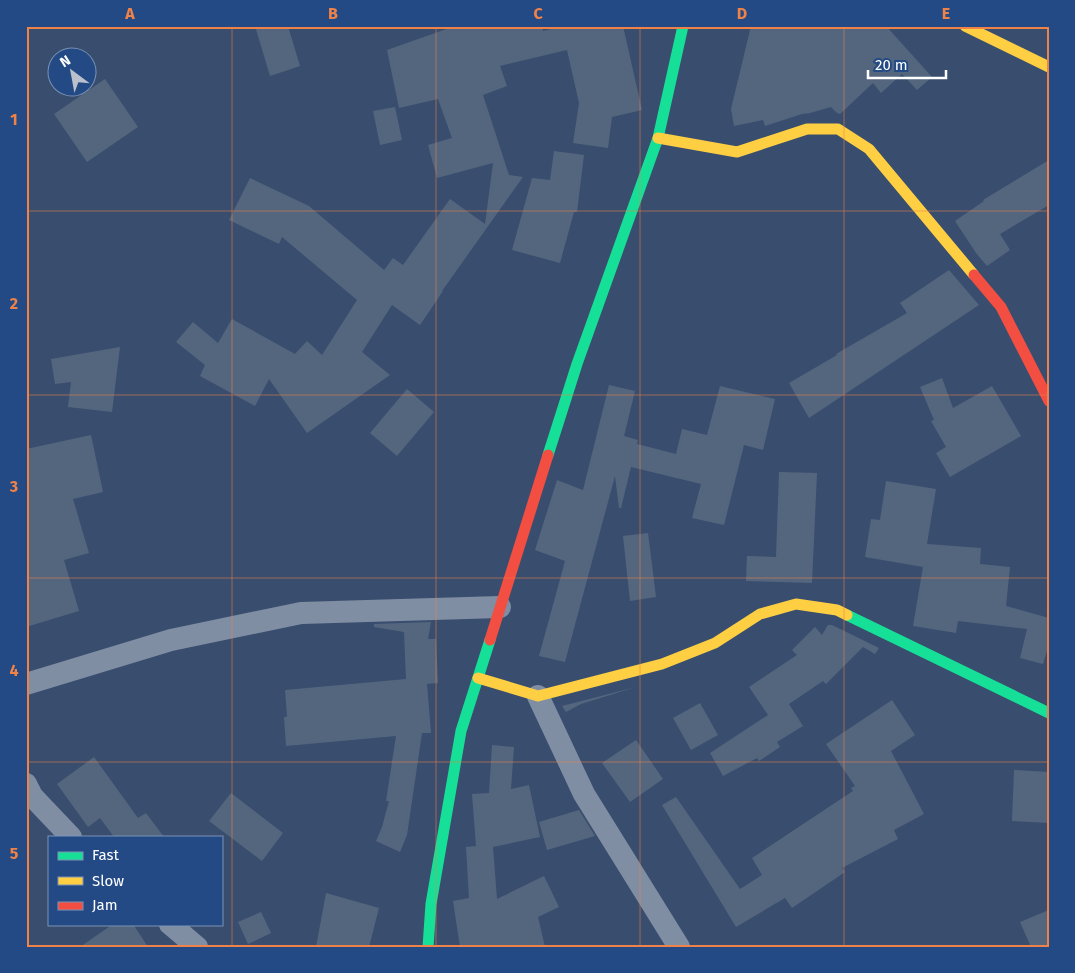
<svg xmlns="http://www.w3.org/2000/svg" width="1075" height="973" font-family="'Fira Sans',sans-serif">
	<rect width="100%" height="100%" fill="#394e6e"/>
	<path fill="#54667e" d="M255,26H288L300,66L270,76Z
		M455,26H542L543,31L564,26H623L642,110L612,117L608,148L573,143L579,103L567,50L500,66L507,86L483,95L509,175L523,177L442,291H443L420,325L392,305L362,352L390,375L307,433L269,379L255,406L200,376L205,365L176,342L193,322L218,343L232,319L295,354L307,341L322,355L357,300L282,237L279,244L229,220L250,178L309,206L384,270L393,258L403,265L450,199L485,224L493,163L437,178L428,145L452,138L438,99L399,108L387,50Z
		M751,26H886L932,77L917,90L902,74L881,93L873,83L840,114L837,113L831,107L810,113L802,114L765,126L763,120L734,126L731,109Z
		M105,79L138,127L87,162L54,114Z
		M395,107L402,140L380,145L373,111Z
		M554,151L584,155L577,212H574L560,263L512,250L532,178L550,180Z
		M1049,160V205L1000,234L1010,250L987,266L976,253L955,221L984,201L983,200Z
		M949,270L979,305L809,418L789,383L837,355L836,354L907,313L900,303Z
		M120,347L112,412L68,407L71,382L55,384L51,359Z
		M942,378L953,408L992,386L1021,436L950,477L936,453L946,447L931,421L934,420L920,387Z
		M609,385L635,391L624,436L638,440L637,444L676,454L682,429L707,435L720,386L775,399L763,450L744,445L724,525L692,518L701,484L631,467L621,508H619L615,476L565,662L539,656L565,561L535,550L557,480L583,490Z
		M407,389L434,412L397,456L370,433Z
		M91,435L103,492L73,499L89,553L64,560L79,611L26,627V449Z
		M779,472L817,473L812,583L746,581L747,556L776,557Z
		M886,481L936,489L927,544L981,548L980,564L1010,567L1006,606L1049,618V644L1043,664L1020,658L1027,629L958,621L956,633L913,626L923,567L865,557L871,519L880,520Z
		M648,533L656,597L630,601L623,536Z
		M431,622L428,639H436L438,683L427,684L431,733H422L407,835L400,852L376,841L382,827L389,801H386L396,736L286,746L284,717H287L285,690L406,679L404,632L374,627V624Z
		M828,625H832L879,648L875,654L863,647L826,684L823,681L789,704L803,726L777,742L780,747L759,761L757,758L723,776L710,753L768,715L749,687L797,655L792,650L815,627L822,635Z
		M636,687L581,704L566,712L562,706Z
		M892,700L915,735L891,751L924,814L894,830L898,839L842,868L845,872L792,908L785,898L736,927L662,805L676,797L740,889L762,875L752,858L853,791L851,788L855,786L826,744Z
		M700,703L718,735L691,750L673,718Z
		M636,740L663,779L630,802L602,763Z
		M492,745L514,747L511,789L529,785L540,837L493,847L497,899L544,876L559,907L538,917L545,947H460L453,901L469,898L466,847L476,846L472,794L489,793Z
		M94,757L138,818L146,813L164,837H114L100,818L88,827L57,784Z
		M1014,770L1049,772V823L1012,821Z
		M231,793L283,833L262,861L209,821Z
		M579,810L595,836L547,850L539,822Z
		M326,893L379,908L369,947H316Z
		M1049,910V947H1031L1020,922Z
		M261,912L271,933L248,944L238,922Z
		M113,924H133L148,947H80Z"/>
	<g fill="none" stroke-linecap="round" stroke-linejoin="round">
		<path stroke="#808ea4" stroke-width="22" d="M26,684L171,640L301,613L500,607
			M538,696L584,794L679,947
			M26,784L32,796L71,837
			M170,924L197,947"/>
		<path stroke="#16e098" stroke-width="11" d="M548,455L577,364L658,138L683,26
			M847,615L1049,713
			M428,947L431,904L461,731L490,640"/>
		<path stroke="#ffcf43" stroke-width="11" d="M965,26L1049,67
			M658,138L737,152L807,129H838L869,149L974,275
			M478,678L538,696L662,664L715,643L760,614L796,604L837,610L847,615"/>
		<path stroke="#f24e42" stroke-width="11" d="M974,275L1001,307L1049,401
			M490,640L548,455"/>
	</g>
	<path fill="none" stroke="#ee8249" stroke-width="1" stroke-opacity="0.55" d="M232,26V947M436,26V947M640,26V947M844,26V947M26,211H1049M26,395H1049M26,578H1049M26,762H1049"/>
	<rect width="1075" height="973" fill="none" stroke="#234a84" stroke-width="55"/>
	<rect x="48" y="836" width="175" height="90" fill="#234a84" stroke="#7b92b5"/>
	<rect x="58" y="852" width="25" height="8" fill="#16e098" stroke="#7b92b5"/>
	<text x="92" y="860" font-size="15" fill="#ffffff">Fast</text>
	<rect x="58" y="877" width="25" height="8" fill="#ffcf43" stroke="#7b92b5"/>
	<text x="92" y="886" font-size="15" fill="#ffffff">Slow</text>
	<rect x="58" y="902" width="25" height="8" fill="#f24e42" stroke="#7b92b5"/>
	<text x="92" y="910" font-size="15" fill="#ffffff">Jam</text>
	<g transform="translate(72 72) rotate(328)"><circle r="24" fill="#234a84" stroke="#7b92b5"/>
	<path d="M0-4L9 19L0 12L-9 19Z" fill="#bac1cc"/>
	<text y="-8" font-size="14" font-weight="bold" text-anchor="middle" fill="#ffffff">N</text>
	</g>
	<path d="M868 70v8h78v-8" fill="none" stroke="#ffffff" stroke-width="2.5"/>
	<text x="875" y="70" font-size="15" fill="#ffffff" stroke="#234a84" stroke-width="4" paint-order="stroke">20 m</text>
	<rect x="28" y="28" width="1020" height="918" fill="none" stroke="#ee8249" stroke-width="2"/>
	<g font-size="16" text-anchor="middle" font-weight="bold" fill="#ee8249">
		<text x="130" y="19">A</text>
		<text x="333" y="19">B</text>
		<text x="538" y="19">C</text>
		<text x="742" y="19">D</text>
		<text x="946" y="19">E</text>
		<text x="14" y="125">1</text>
		<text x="14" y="309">2</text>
		<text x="14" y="492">3</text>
		<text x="14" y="676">4</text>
		<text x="14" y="859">5</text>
	</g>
</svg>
